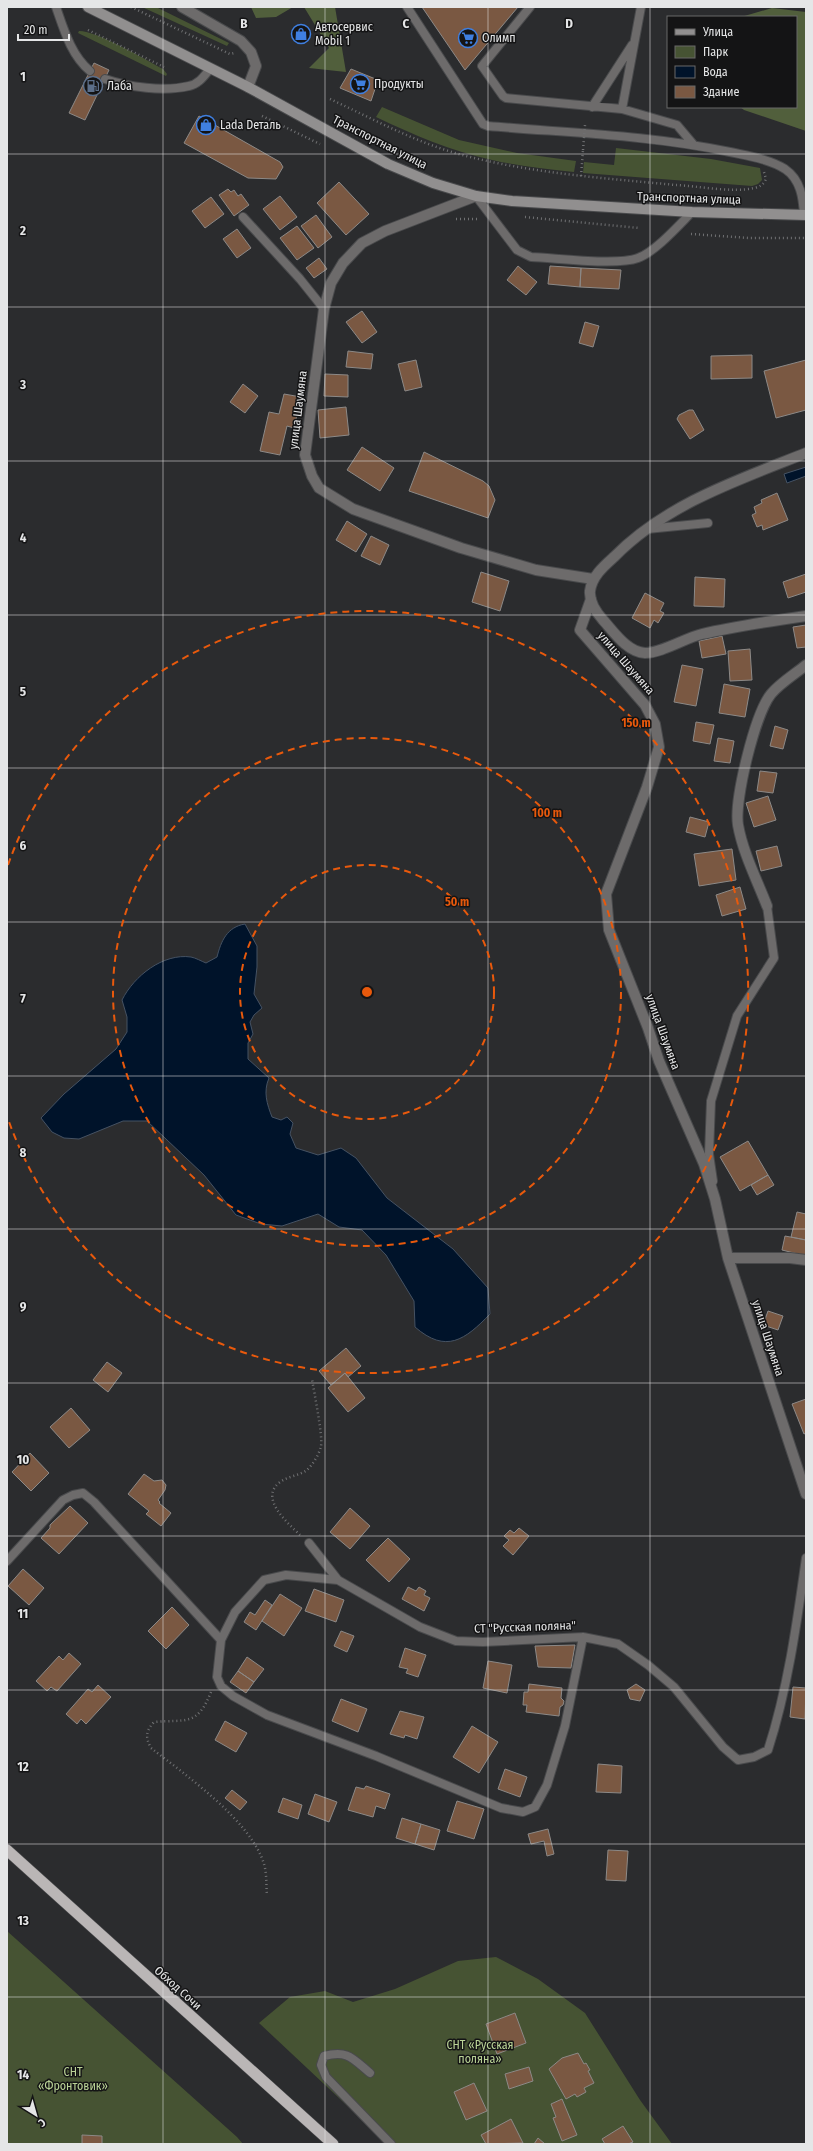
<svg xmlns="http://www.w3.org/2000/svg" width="813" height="2151" font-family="'Fira Sans Condensed',sans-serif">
	<rect width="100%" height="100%" fill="#2b2c2e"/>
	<path fill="#465333" d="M142,7H156L229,43L227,46Z
		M79,31C98,31 144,59 163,69L167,74L166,76L78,33Z
		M382,107L459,140L517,153L576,161L574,172C547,169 519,166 492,160C451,151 414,135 376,117Z
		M616,148L711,159L760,168L762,180L758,184L752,186L583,173L584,162L614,165Z
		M7,1931L237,2137L243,2144H7Z
		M496,1957L538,1979L585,2013L640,2100L672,2144H388L259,2023L290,1997L325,1991L353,2002L395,1989L458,1961Z"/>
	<path fill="#515f3c" d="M251,7H293L276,17L256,18Z
		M304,7H335L346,72L309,68L329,48Z
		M772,8L806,12V131L744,110L740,107H796V17H741Z"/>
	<path fill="#00132a" stroke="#455263" d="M806,467V476L787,483L784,474Z
		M245,924L257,946V967L254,994L262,1008L254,1015L250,1022L253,1034L248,1043V1059L269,1078C263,1092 267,1104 272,1117L281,1120L287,1117L293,1123L290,1134L296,1148L318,1155L341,1148L356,1158L387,1198L453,1249L488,1288L490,1314C465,1340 446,1354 415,1327L414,1301L386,1255L362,1230L339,1227L318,1214L282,1226L261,1224L236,1215L204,1175L147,1121H123L79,1139L64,1138L52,1132L41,1118L64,1094L116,1049L127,1032V1017L122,1000C134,976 163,953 191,957C196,958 201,961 206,963L217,957C221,941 227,927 245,924Z"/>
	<path fill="#7a5842" stroke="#8c8987" d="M422,7H518L465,70Z
		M94,63L109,70L85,120L69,113Z
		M351,69L378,80L371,101L340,88Z
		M199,116L280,162L283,167L276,179L248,178L184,143Z
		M339,182L369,214L346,235L317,203Z
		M228,189L231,192L234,190L238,196L241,194L249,205L234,216L219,195Z
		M280,196L297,217L280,230L263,209Z
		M211,197L224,214L205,228L192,211Z
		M316,215L332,237L318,248L301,226Z
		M297,226L314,248L297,260L280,238Z
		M237,229L251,248L237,258L223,239Z
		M319,258L327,269L314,278L306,268Z
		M518,266L537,282L526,295L507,280Z
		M550,266L581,268L580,287L548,284Z
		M581,268L621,270L619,289L580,287Z
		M362,311L377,332L362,343L346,322Z
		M585,322L599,326L593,347L579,343Z
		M348,351L373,354L371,369L346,367Z
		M752,355V378L711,379V356Z
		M416,360L422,387L405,391L398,364Z
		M806,360V410L776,418L764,371Z
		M325,374L348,375V397L324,396Z
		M243,384L258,396L245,413L230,402Z
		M284,394L301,397L294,428L287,426L280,455L260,451L269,412L279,414Z
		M346,407L349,435L320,438L318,410Z
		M689,410H693L704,430L690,439L677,419L679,415Z
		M362,447L394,468L380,491L347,470Z
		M424,452L483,481L489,486L495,500L488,518L409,491Z
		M777,493L788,520L763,530L762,525L757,527L752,515L756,513L754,507L762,503L761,500Z
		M347,521L367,534L356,552L336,540Z
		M371,536L389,545L380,565L361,556Z
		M481,572L509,581L500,611L472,602Z
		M806,574V592L788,598L783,582Z
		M695,577L725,579L724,607L694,606Z
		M645,593L664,603L660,611L664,613L658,623L654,620L650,628L632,618Z
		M806,625V647L797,648L793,627Z
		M722,636L726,654L702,658L699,641Z
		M750,649L752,680L730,681L728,651Z
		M682,665L703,669L696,706L674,702Z
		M724,684L750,689L745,717L719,713Z
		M696,722L714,725L710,744L693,741Z
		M775,726L788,730L783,749L770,746Z
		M718,738L734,741L730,763L714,761Z
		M760,771L777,773L773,793L757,791Z
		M768,796L776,820L754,827L746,803Z
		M690,817L709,822L705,837L686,832Z
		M777,846L782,866L761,871L756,851Z
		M732,849L736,880L699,886L694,854Z
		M740,887L746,909L722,916L716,895Z
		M748,1141L768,1175L740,1191L720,1157Z
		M768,1175L774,1185L757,1195L751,1185Z
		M797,1212L806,1214V1240L791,1237Z
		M785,1236L806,1240V1256L782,1250Z
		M768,1311L783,1316L778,1330L763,1325Z
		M346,1348L361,1366L348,1377L345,1373L331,1385L319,1371Z
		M107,1362L122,1373L108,1392L93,1380Z
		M345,1373L365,1398L348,1412L328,1388Z
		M806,1399V1433L804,1434L792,1404Z
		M71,1408L90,1430L69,1448L50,1427Z
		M30,1453L49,1473L31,1491L12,1472Z
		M144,1474L154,1481L162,1480L166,1485L165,1490L158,1500L160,1502L159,1503L171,1513L161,1526L146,1514L149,1511L128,1494Z
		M70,1506L88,1523L59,1554L41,1538L50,1528V1525Z
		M350,1508L370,1526L350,1549L330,1532Z
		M519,1528L529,1536L513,1555L503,1546L509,1540L504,1536L510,1530L514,1533Z
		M388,1538L410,1559L389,1582L366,1560Z
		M23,1569L44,1588L29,1605L8,1586Z
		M408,1587L416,1591L419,1587L426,1591L424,1595L430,1598L424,1611L402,1599Z
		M314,1589L344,1600L336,1622L305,1611Z
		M280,1594L302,1608L284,1636L262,1621Z
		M265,1600L272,1605L256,1630L244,1622L250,1612L255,1615Z
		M172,1607L189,1625L166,1649L148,1631Z
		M341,1631L354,1636L347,1652L334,1646Z
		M575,1645L571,1668L538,1667L535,1646Z
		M405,1648L426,1655L418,1677L406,1673L408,1669L399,1667Z
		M69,1653L81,1664L57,1691L51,1687L47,1691L36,1681L59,1656L63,1660Z
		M247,1657L264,1669L254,1682L238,1671Z
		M488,1661L512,1665L507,1693L483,1688Z
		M238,1671L254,1682L246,1693L230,1682Z
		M529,1684L562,1688L561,1698L564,1701L563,1705L560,1707L559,1716L526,1712L527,1705H523L524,1692H528Z
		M636,1684L645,1690L640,1701L630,1699L627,1690Z
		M98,1685L111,1697L86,1724L81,1719L77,1724L66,1714L88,1689L92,1692Z
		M793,1687L806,1688L805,1719L790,1717Z
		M341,1699L367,1709L358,1732L332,1721Z
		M400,1711L424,1717L417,1739L405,1735L404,1738L390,1734Z
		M225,1721L247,1733L236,1752L215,1740Z
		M472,1726L498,1742L479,1773L453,1757Z
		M598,1764L622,1766L621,1793L596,1792Z
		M505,1769L527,1777L520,1797L498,1789Z
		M366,1786L390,1794L385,1809L376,1806L373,1817L348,1810L356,1787L364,1789Z
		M232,1790L247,1802L240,1810L225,1798Z
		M315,1794L337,1802L329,1822L308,1814Z
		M283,1798L302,1805L298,1819L278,1812Z
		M457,1801L484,1809L474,1839L447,1831Z
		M402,1818L421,1824L415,1844L396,1838Z
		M421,1824L440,1830L434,1850L415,1844Z
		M548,1829L554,1854L547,1856L544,1841L531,1844L528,1834Z
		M608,1850L628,1851L626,1881L606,1880Z
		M515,2013L526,2043L497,2054L486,2024Z
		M578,2053L584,2064L586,2063L590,2070L588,2071L594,2083L584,2088L586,2092L577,2097L575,2094L566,2099L549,2069L562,2058Z
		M529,2067L533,2081L509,2089L505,2074Z
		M474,2083L487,2111L466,2120L454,2092Z
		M562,2099L577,2135L562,2141L553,2118L556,2117L551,2104Z
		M511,2119L523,2143L486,2144L481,2135Z
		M623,2126L633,2142L628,2144H605L602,2139Z
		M82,2135L102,2136V2144H82Z
		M538,2138L545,2144H534Z"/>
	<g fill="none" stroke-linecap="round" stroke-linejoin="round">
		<g stroke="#494a4c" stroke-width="10">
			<path id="service" d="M56,7C64,30 71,55 90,71
				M407,7L483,124L488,126C569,133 651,135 730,152C748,156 769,159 785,169C801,180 803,198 804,215
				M530,7L482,66L503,96L506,98L622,109L677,125L693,144
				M105,79C128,87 164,92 189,86C199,84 204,76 210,69
				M592,107L632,45
				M622,109L641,7
				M476,196L517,250L531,257C557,258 616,266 638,258C655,252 679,225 692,212
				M243,217L300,279L324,309
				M647,529L708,523
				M713,1181L709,1154L711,1101L737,1016L774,958L767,906
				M309,1543L338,1580
				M7,1561L63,1500L73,1495L83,1493L94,1502L221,1640
				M583,1637L565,1726L547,1785L535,1807L523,1812L501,1808L376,1756L267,1715L233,1696L221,1686L217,1677L221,1640L235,1612L264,1580L286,1575L338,1580L420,1627L456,1641L483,1642L583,1637L618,1644L648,1665L674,1687L723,1747L738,1760L754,1757L768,1750C788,1688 797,1622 806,1558
				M370,2073C352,2058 348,2050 324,2056L321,2065L326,2077L391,2144"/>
		</g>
		<g stroke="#494a4c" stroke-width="12">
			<path id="minor" d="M182,7L241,41L251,52L256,66L248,87
				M476,196L385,231L362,243L343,263L331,283L324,309L305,455L312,476L319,488L353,509L461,548L536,570L593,579
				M806,453C738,480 666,504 614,557C604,566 592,576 590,591C589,602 596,612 603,620C614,632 627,652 645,653C662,653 685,638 702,634C736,626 771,621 806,616
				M591,599L580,630L645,705L655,724L659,747L647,787L606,894L609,930L648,1028L659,1061L704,1164L715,1199L728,1258L806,1494
				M767,906C757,880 743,853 738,825C734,800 755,714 771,694C780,683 795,674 806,665
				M728,1258H790L806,1260"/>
		</g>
		<g stroke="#494a4c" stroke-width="12">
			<path id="secondary" d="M88,7L248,87L388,164L433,183L476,196L512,201L692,212L806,215"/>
		</g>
		<g stroke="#494a4c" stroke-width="12">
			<path id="trunk" d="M7,1850L333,2144"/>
		</g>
		<path stroke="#707173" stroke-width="2.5" stroke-dasharray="1 3" stroke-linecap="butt" d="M131,7L230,54L234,53
			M88,30L164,67
			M330,99C371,118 411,140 455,153C527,173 602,178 676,185C697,186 734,193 754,188C760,187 764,184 766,179L764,172
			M262,116L320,144
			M581,176L583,150
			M525,217L639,228
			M456,219H477
			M691,234L749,238H806
			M300,1535C289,1524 259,1499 279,1483C287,1476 299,1476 307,1470C313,1464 319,1455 321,1446C323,1436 314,1392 312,1379
			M211,1692C197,1727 186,1719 154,1722C146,1731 145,1737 151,1748C187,1776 251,1821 264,1864C267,1874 266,1885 267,1895"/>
		<use href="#service" stroke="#6d6b6b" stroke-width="8"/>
		<use href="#minor" stroke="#6d6b6b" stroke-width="10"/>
		<use href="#secondary" stroke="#918f8f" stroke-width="10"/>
		<use href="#trunk" stroke="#bab6b6" stroke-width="11"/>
		<path stroke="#707173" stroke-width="2.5" stroke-dasharray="1 3" stroke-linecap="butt" d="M583,150L585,125"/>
	</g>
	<path fill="none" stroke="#e5e6e7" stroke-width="1" stroke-opacity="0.55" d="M163,7V2144M325,7V2144M488,7V2144M650,7V2144M7,154H806M7,307H806M7,461H806M7,615H806M7,768H806M7,922H806M7,1076H806M7,1229H806M7,1383H806M7,1536H806M7,1690H806M7,1844H806M7,1997H806"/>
	<g fill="none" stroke="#e8590c" stroke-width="2" stroke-dasharray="7 5">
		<circle cx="367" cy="992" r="127"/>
		<circle cx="367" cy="992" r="254"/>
		<path d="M8 865A381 381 0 1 1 8 1119"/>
	</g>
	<defs>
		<g id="shop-ring" transform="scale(1)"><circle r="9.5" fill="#141415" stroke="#3f7fe0" stroke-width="1.5"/><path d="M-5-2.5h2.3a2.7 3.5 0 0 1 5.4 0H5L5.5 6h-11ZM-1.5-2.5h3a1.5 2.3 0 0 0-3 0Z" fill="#3f7fe0"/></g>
		<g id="supermarket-ring" transform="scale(1)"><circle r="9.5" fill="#141415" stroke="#3f7fe0" stroke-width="1.5"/><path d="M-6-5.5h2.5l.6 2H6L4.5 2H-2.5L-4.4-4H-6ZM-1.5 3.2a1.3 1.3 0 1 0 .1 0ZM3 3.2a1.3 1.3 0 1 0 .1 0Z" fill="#3f7fe0"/></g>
		<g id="fuel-ring" transform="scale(1)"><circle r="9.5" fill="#141415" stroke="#5c6f8a" stroke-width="1.5"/><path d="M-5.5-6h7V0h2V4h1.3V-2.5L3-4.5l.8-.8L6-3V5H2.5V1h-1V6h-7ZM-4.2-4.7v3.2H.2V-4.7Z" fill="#5c6f8a"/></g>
	</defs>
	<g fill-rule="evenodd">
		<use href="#shop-ring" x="301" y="34"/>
		<use href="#supermarket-ring" x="468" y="38"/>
		<use href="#supermarket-ring" x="360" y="84"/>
		<use href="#fuel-ring" x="93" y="86"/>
		<use href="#shop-ring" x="206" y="125"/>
	</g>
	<g text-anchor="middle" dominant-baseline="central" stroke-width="3" stroke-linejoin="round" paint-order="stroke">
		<g font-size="12" fill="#e5e6e7" stroke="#141415" text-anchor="start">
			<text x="315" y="27">Автосервис<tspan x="315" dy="14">Mobil 1</tspan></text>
			<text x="482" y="38">Олимп</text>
			<text x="374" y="84">Продукты</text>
			<text x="107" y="86">Лаба</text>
			<text x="220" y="125">Lada Dеталь</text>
		</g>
		<g font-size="12" fill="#e5e6e7" stroke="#141415">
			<text transform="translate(380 142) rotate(27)">Транспортная улица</text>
			<text transform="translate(689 198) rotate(2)">Транспортная улица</text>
			<text transform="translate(298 410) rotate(-83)">улица Шаумяна</text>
			<text transform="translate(626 663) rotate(49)">улица Шаумяна</text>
			<text transform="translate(663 1032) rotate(70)">улица Шаумяна</text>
			<text transform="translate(768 1338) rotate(72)">улица Шаумяна</text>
			<text transform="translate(525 1627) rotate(-2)">СТ "Русская поляна"</text>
			<text transform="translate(178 1988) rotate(42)">Обход Сочи</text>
		</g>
		<g font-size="12" fill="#bbd497" stroke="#141415">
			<text x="480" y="2045">СНТ «Русская<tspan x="480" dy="14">поляна»</tspan></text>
			<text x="73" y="2072">СНТ<tspan x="73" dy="14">«Фронтовик»</tspan></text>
		</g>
	</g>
	<g font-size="13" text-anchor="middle" font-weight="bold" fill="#e5e6e7" stroke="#141415" stroke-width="3" stroke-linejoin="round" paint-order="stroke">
		<text x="244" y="28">B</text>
		<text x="406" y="28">C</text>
		<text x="569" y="28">D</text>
		<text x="23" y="81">1</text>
		<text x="23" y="235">2</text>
		<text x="23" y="389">3</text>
		<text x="23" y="542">4</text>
		<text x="23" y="696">5</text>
		<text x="23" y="850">6</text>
		<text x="23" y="1003">7</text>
		<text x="23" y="1157">8</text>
		<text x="23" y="1311">9</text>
		<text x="23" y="1464">10</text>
		<text x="23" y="1618">11</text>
		<text x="23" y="1771">12</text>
		<text x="23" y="1925">13</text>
		<text x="23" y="2079">14</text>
	</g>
	<circle cx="367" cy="992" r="6" fill="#e8590c" stroke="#141415" stroke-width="2"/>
	<g font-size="12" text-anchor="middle" font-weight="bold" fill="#e8590c" stroke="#141415" stroke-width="3" stroke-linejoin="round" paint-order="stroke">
		<text x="636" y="727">150 m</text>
		<text x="547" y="817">100 m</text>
		<text x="457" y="906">50 m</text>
	</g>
	<rect width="813" height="2151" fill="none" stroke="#e5e6e7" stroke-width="16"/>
	<rect x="667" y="16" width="130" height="92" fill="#141415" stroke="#686869"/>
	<rect x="675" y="29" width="20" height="6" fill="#918f8f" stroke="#686869"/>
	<text x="703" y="36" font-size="12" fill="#e5e6e7">Улица</text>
	<rect x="675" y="46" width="20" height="12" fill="#465333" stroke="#686869"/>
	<text x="703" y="56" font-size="12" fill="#e5e6e7">Парк</text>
	<rect x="675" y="66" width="20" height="12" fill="#00132a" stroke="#686869"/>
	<text x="703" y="76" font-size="12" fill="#e5e6e7">Вода</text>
	<rect x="675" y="86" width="20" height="12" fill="#7a5842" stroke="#686869"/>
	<text x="703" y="96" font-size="12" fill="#e5e6e7">Здание</text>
	<g transform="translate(36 2115) rotate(143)" stroke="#141415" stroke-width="3" paint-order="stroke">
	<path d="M0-3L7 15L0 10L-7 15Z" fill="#e5e6e7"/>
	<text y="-6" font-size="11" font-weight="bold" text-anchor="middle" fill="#e5e6e7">С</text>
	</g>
	<path d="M18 34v6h51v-6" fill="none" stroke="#e5e6e7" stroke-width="2"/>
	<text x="24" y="34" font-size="12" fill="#e5e6e7" stroke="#141415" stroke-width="3" paint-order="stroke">20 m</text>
</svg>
